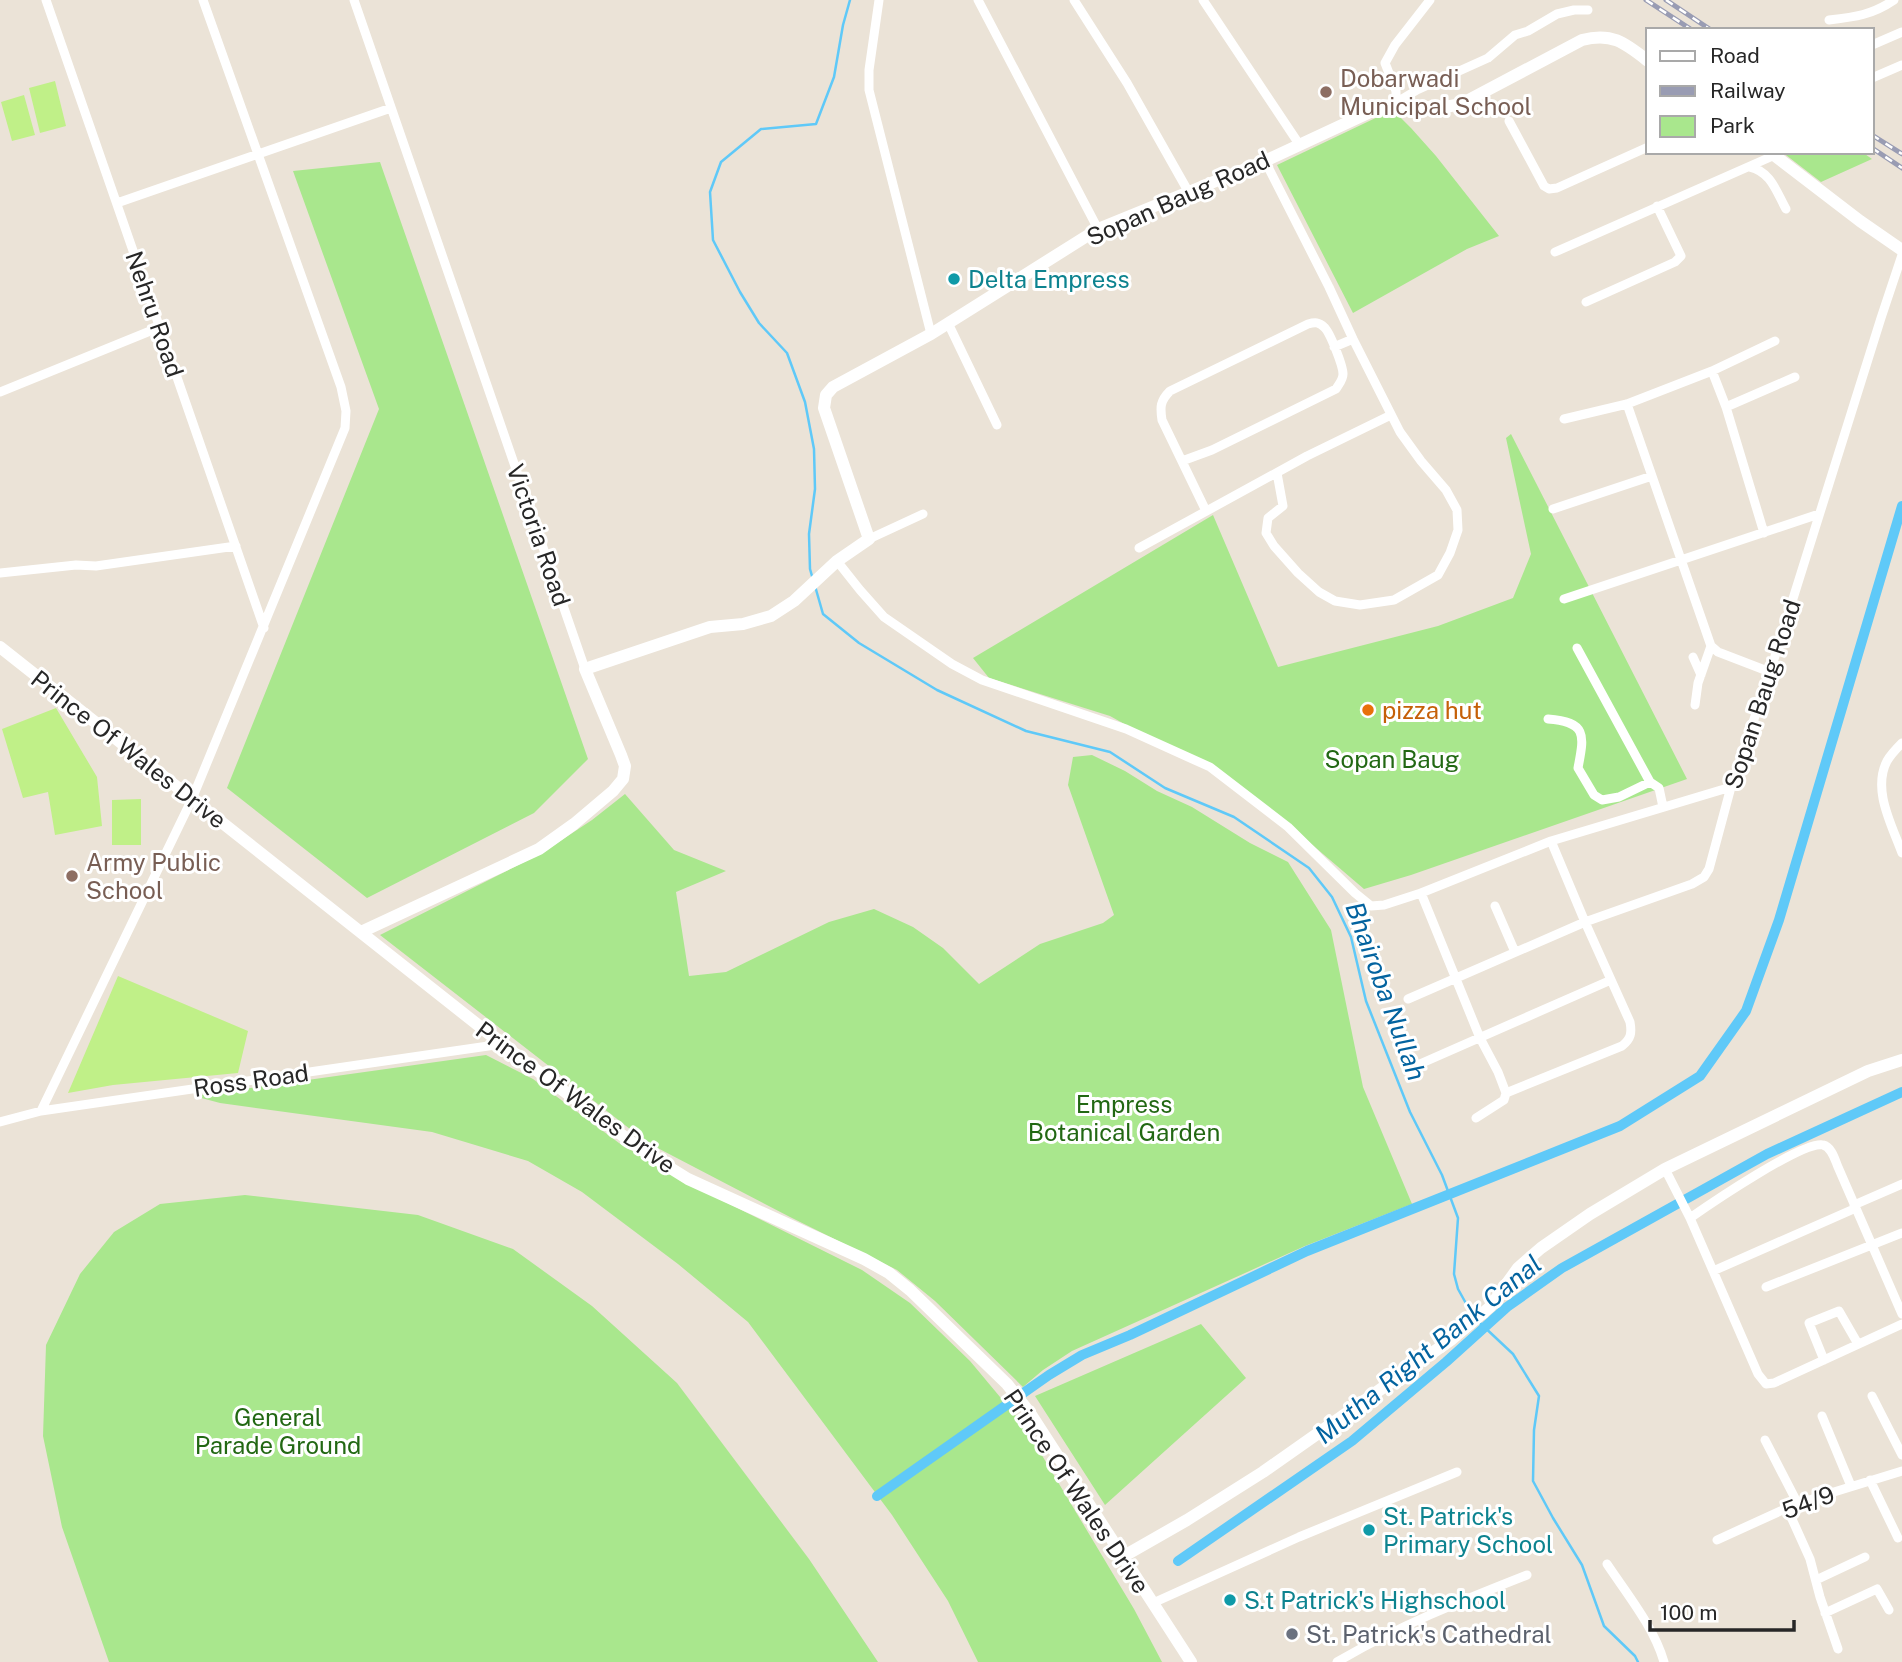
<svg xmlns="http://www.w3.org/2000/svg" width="1902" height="1662" font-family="'Public Sans',sans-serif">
	<rect width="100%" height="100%" fill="#ebe3d7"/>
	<path fill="#a9e78d" d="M1386,113L1400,117L1411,128L1436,156L1499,236L1467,249L1353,313L1277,165Z
		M1782,152H1862L1872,159L1821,182Z
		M380,162L588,759L534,813L367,898L227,788L379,409L293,171Z
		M1511,434L1687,779L1411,875L1364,889L1282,819L1207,764L1146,736L1110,716L989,678L973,658L1213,515L1278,667L1438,626L1513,598L1531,554L1506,438Z
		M1092,755L1125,771L1157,791L1192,807L1250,843L1288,862L1331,930L1363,1087L1412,1204L1305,1246L1072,1351L1043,1370L1023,1387L935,1301L897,1270L790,1217L648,1143L380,935L542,853L592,820L625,794L674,850L726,871L676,892L689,976L726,972L829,922L874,909L913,927L943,948L979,984L1040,944L1103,923L1114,915L1068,785L1073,757Z
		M486,1055L533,1079L619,1143L677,1178L862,1270L910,1303L970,1361L1025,1427L1134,1609L1162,1662H978L948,1601L892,1515L748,1322L678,1264L582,1192L528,1161L432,1132L220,1103L194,1096Z
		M245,1195L418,1215L513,1249L592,1306L677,1383L809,1559L878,1662H109L62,1527L43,1436L46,1345L80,1274L114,1232L160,1204Z
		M1201,1324L1246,1378L1105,1505L1035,1396Z"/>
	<path fill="#c0f088" d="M55,81L66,126L40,133L29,88Z
		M24,95L35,135L12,141L1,102Z
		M56,708L97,777L102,826L55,835L48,792L23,798L2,729Z
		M141,799V845H112V800Z
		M118,976L248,1031L238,1073L113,1085L68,1093Z"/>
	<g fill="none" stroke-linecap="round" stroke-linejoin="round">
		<path stroke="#5fc9f8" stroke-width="2.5" d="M812,576L810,569L809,534L815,489L814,449L805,402L787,353L759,323L740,292L713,240L710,192L721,162L761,129L816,124L834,77L843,25L850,0
			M815,586L823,614L859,643L937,690L1026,731L1110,752L1165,788L1234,817L1309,868L1332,897L1351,937L1366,1001L1410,1112L1442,1175L1458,1218L1454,1274L1458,1289L1473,1316
			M1480,1323L1513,1354L1539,1396L1534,1430L1533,1481L1553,1518L1582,1565L1604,1626L1635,1656L1638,1662"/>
		<path stroke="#5fc9f8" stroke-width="10" d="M877,1496L1049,1375L1082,1355L1130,1335L1307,1251L1620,1126L1700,1076L1746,1011L1779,920L1902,506
			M1178,1561L1352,1441L1446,1362L1507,1307L1562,1268L1767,1154L1902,1092"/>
		<path stroke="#fff" stroke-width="9" d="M46,0L264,628
			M354,0L585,669
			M879,0L869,70V90L931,334
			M978,0L1098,229
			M1074,0L1127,83L1188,191
			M1203,0L1299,144
			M1829,20C1855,17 1872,15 1894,0
			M1872,45L1902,32
			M1872,78L1902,65
			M1396,102V91L1385,63L1395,45L1430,0
			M1392,105L1417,90L1488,58L1515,35L1528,31L1557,14L1574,10H1588
			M1509,121L1544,186L1549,189L1557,188L1648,147
			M1265,161L1329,287L1353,339L1400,432L1421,461L1446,490L1457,510L1458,530L1450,553L1438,575L1394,600L1360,605L1335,601L1319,592L1298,573L1274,546L1266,533L1268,518L1283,506L1277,473
			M1750,167C1771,172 1776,191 1786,209
			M117,203L391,108
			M1555,252L1775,155
			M1586,302L1675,262L1681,256L1657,206
			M948,323L997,425
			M1334,347L1353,339
			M1712,371L1726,407L1764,533
			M0,392L160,327
			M1627,404L1711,646L1718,652L1770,672
			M1726,407L1795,377
			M1564,419L1627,404L1712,371L1775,341
			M1182,461L1212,450L1336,389C1339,384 1343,380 1343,374C1343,366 1330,332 1324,327C1319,322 1315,322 1308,324L1170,391C1160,401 1160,407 1162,420L1206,511
			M1553,509L1652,476
			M869,539L923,514
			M1139,548L1307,456L1391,415
			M837,561L860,590L884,617L952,664L982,680L1126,729L1210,767L1288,827L1355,893L1371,906L1384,905L1421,893L1551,841L1731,787
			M0,573L76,565L96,566L236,546
			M1564,599L1819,514
			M1577,648L1650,782L1659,788L1663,807
			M1693,657L1701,675
			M1695,705L1698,683L1711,646
			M1548,719C1588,722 1584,736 1578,768L1594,795L1602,800L1619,797L1650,782
			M1902,743C1897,748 1891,754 1887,761C1872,790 1892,825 1902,853
			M1421,893L1480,1038L1498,1072L1506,1093L1504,1100L1476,1118
			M1495,906L1515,952
			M1408,999L1585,922L1692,884L1704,877L1709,869L1731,787L1770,672L1881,318L1902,255
			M1413,1067L1611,980
			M1506,1093L1622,1046C1631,1039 1632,1033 1630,1022L1585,922L1551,841
			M41,1111L192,799L345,428L346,411L341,387L203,0
			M0,1122L41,1111L502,1044
			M1665,1169L1690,1218L1758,1374L1766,1384L1774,1383L1902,1324
			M1854,1205L1902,1184
			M1690,1218C1710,1204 1804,1140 1823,1145C1832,1147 1835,1160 1838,1167L1902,1314
			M1713,1271L1856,1208
			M1766,1287L1902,1233
			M1824,1360L1809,1323L1839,1311L1858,1344
			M1872,1396L1902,1455
			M1822,1416L1851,1486
			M1765,1440L1798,1504
			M1870,1480L1898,1538
			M1787,1508L1810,1559L1820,1597L1838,1649
			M1717,1540L1787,1508L1821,1496L1902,1471
			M1607,1564C1627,1594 1654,1627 1664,1662
			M1816,1580L1865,1557
			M1153,1603L1299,1537L1457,1472
			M1825,1613L1877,1589L1889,1610
			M1337,1662C1398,1626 1461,1601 1527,1575"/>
		<path stroke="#fff" stroke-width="12" d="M1770,152L1860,221L1902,250
			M0,647L502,1044L643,1151L688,1179L864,1259L889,1273L910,1290L1007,1384L1030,1413L1191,1662
			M361,932L539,849L574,824L613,791L623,779L625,766L621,755L585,669L710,627L743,624L771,616L794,601L837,561L869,539L824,408L826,395L833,387L931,334L1098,229L1265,161L1383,106L1392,105L1440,108L1461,104L1582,40C1612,32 1625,43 1648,61
			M1124,1556L1187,1520L1263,1472L1452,1339L1490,1307L1518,1268L1541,1248L1590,1214L1665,1169L1868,1071L1902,1060"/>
		<g stroke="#999cb3" stroke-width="5">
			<path id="rail" d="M1646,0L1692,30
				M1666,0L1711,30
				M1872,135L1902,154
				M1872,148L1902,168"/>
		</g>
		<use href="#rail" stroke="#fff" stroke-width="2.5" stroke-dasharray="8" stroke-linecap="butt"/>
	</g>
	<g fill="#8d6e63" stroke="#fff" stroke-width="2.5">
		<circle cx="1326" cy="92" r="7"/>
		<circle cx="72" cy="876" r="7"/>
	</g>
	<g fill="#0f9aa8" stroke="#fff" stroke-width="2.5">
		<circle cx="954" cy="279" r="7"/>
		<circle cx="1369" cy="1530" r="7"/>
		<circle cx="1230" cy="1600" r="7"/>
	</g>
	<circle fill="#e8710a" stroke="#fff" stroke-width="2.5" cx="1368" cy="710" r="7"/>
	<circle fill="#6b7280" stroke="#fff" stroke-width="2.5" cx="1292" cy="1634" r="7"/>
	<g text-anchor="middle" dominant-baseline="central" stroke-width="6" stroke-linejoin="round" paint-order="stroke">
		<g font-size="24" fill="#785e54" stroke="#fff" text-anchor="start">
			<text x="1340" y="78">Dobarwadi<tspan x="1340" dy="28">Municipal School</tspan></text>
			<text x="86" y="862">Army Public<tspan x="86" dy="28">School</tspan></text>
		</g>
		<g font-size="24" fill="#272727" stroke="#fff">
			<text transform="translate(1178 198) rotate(-24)">Sopan Baug Road</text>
			<text transform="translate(155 314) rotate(71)">Nehru Road</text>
			<text transform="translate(539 535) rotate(71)">Victoria Road</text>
			<text transform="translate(1762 694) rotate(-72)">Sopan Baug Road</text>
			<text transform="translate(129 749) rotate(38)">Prince Of Wales Drive</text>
			<text transform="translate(251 1080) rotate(-8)">Ross Road</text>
			<text transform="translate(576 1097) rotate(36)">Prince Of Wales Drive</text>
			<text transform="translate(1077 1491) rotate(56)">Prince Of Wales Drive</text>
			<text transform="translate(1808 1502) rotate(-20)">54/9</text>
		</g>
		<g font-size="24" fill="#0d838f" stroke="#fff" text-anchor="start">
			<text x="968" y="279">Delta Empress</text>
			<text x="1383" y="1516">St. Patrick's<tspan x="1383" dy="28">Primary School</tspan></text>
			<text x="1244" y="1600">S.t Patrick's Highschool</text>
		</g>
		<g font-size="24" fill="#c56008" stroke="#fff" text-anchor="start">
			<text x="1382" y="710">pizza hut</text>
		</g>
		<g font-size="24" fill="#226813" stroke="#fff">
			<text x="1392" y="759">Sopan Baug</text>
			<text x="1124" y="1104">Empress<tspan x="1124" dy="28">Botanical Garden</tspan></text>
			<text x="278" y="1417">General<tspan x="278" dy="28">Parade Ground</tspan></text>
		</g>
		<g font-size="24" fill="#5b616d" stroke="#fff" text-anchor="start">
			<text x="1306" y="1634">St. Patrick's Cathedral</text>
		</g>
		<g font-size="26" font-style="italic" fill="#03639f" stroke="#fff">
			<text transform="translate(1386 991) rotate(70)">Bhairoba Nullah</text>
			<text transform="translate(1428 1349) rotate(-39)">Mutha Right Bank Canal</text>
		</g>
	</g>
	<rect x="1646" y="28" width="228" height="126" fill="#ffffff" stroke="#a9a9a9" stroke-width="2"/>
	<rect x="1660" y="51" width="35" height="10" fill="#ffffff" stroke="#a9a9a9" stroke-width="2"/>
	<text x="1710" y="63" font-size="21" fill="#272727">Road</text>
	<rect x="1660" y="86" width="35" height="10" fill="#999cb3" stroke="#a9a9a9" stroke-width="2"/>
	<text x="1710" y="98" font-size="21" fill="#272727">Railway</text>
	<rect x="1660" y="116" width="35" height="21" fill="#a9e78d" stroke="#a9a9a9" stroke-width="2"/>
	<text x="1710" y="133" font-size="21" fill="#272727">Park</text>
	<path d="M1650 1620v10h144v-10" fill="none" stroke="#272727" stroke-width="3.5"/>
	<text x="1660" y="1620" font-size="21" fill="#272727" stroke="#ffffff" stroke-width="5" paint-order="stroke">100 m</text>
</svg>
